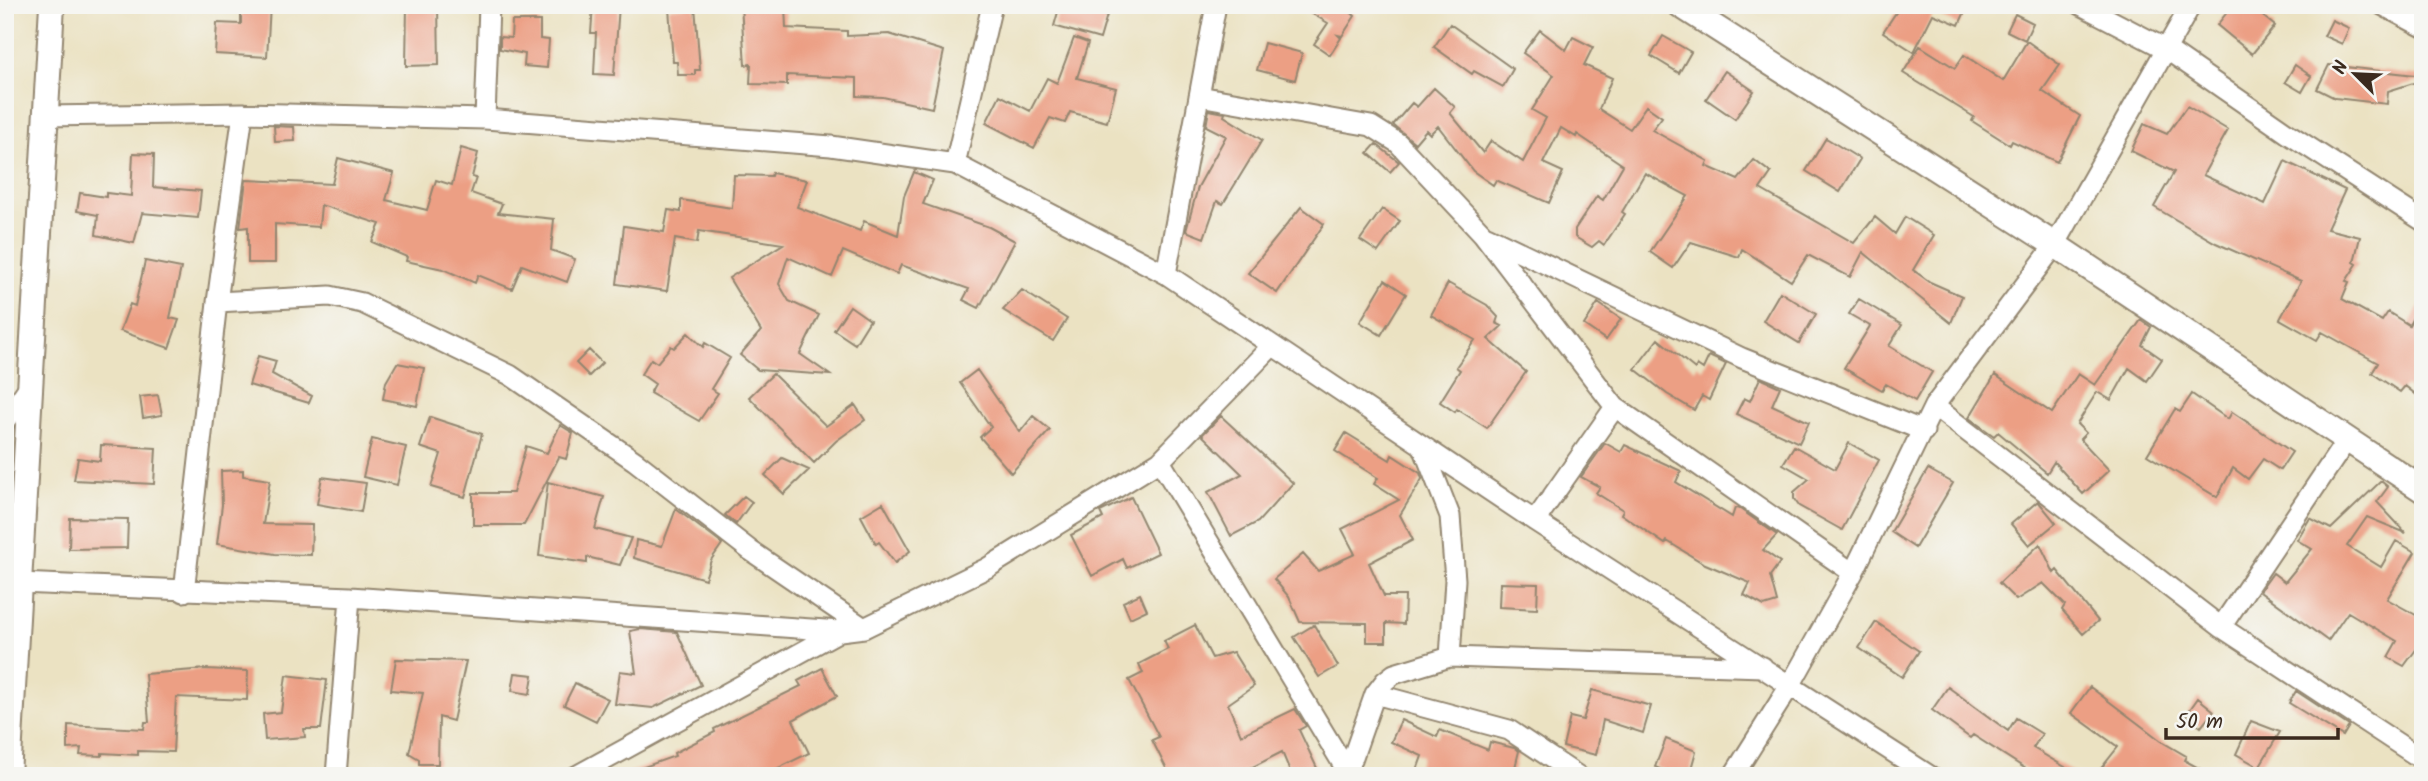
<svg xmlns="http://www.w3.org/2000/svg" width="2428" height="781" font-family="Kalam,sans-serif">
	<rect width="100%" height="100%" fill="#f6f6f2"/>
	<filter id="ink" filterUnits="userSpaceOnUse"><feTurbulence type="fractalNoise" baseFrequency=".0143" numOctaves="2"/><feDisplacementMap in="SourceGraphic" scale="14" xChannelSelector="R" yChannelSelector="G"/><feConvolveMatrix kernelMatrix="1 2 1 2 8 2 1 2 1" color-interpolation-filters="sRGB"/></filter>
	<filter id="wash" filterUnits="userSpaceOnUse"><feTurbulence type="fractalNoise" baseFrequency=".00686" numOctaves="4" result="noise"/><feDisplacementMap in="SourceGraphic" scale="28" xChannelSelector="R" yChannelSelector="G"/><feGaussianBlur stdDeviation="1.57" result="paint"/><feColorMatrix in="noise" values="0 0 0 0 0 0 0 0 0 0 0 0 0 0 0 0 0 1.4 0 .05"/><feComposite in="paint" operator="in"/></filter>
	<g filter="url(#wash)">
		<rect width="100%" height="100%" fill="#ebe2c2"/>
		<g id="blocks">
			<path fill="#ec9f84" d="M241,5H270L267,57L215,54L217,23L241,24Z
				M407,5H438L439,65L406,66Z
				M593,5H619L614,75L594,74L596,33H591Z
				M741,5H785L786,28L847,31V36L889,34L944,51L932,108L883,97L857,96V78L787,75V85L750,84L751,64L745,65Z
				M1060,5H1073L1107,15L1100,39L1054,26Z
				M1297,5H1343L1355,16L1342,36L1338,35L1341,38L1330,55L1314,44L1328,23Z
				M1901,5H1968L1959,25L1933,14L1914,52L1883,32Z
				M2233,5H2249L2275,26L2252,54L2217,25Z
				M695,6L700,70H695V75H678L677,62H673L669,8Z
				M2015,14L2033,23L2025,40L2007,31Z
				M2332,20L2349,28L2342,44L2324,36Z
				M512,21H540V39L549,40L547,68L524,66L525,54L500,49V37L511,38Z
				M1450,24L1513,69L1503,87L1474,71L1472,74L1434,47Z
				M1540,30L1566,50L1573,37L1593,47L1584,65L1612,78L1599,109L1630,129L1646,106L1662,117L1652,130L1708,161L1706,166L1738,180L1754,160L1771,173L1760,189L1854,243L1875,217L1895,234L1905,217L1934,235L1913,270L1930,282L1962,296L1951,323L1863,252L1850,277L1808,255L1791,281L1742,249L1739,257L1691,242L1673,268L1650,252L1688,196L1645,173L1622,212L1625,214L1604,245L1599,241L1592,247L1575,237V229L1597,196L1603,200L1623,165L1577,134L1576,137L1561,128L1543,163L1563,172L1549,203L1496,180L1493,185L1473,171L1438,126L1430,134L1426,130L1415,143L1393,125L1412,103L1417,107L1434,88L1455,107L1450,113L1483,153L1491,141L1523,162L1546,118L1532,110L1554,75L1523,53Z
				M1663,36L1691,52L1679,73L1651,56Z
				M1074,38L1088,43L1077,78L1116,88L1107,122L1070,112L1065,123L1050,118L1034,148L986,123L1000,95L1030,111L1047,78L1057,83Z
				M2027,41L2060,65L2042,91L2080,116L2057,162L2012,141L2010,145L1972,121L1974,117L1903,73L1920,46L1955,68L1964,55L2003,81Z
				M1264,43L1302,53L1295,80L1257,70Z
				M2295,65L2311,76L2302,92L2285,82Z
				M2329,65L2423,76V80L2388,91L2387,104L2335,98L2317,89Z
				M1725,71L1754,91L1735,119L1706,99Z
				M2187,106L2228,130L2203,175L2265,204L2285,161L2345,190L2327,229L2360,237L2354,262L2357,264L2346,281L2349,282L2342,299L2382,321L2388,312L2409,325L2423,299V400L2405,386L2400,392L2372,373L2378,363L2322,332L2317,340L2280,319L2301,281L2216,243L2154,207L2174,172L2131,151L2144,124L2167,134Z
				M1209,110L1225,113L1224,116L1262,140L1223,204L1217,201L1204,238L1186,231L1198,187L1226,136L1206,126Z
				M274,126L294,127L295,141L275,142Z
				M1826,138L1860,159L1840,192L1806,171Z
				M1376,144L1399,162L1390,172L1368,153Z
				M461,148L478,153L472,177L476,178L471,193L502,204L498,213L554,219L551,250L575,259L567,282L522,265L512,289L478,275L475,283L443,269L406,261L407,257L372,242L380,224L321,205L319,227L275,224V263H248V227L240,228L246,180L332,184L338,158L394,173L386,200L427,210L436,180L452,185Z
				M133,153L154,154L153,187L201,191L198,218L142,213L134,243L96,235L98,215L77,211L80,193L106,197V193L131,196Z
				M914,172L933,180L923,204L989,227L1015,241L979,308L963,300L969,289L901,265L897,274L843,251L832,277L788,257L779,284L789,301L819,315L800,354L830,375L758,370L740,355L761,331L729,278L783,244L699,231L697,243L675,239L667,291L617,284L624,226L664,232L668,210L681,212V200L732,208L734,175L771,176L772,173L807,180L797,207L860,231L864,221L898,235L904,196Z
				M1301,207L1324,224L1277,293L1248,273Z
				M1382,209L1400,221L1378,252L1360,240Z
				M145,261L181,268L170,318L179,320L169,348L120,331L130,304L135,306Z
				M1385,280L1406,294L1381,335L1360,322Z
				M1448,283L1487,305L1498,317L1496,323L1502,326L1488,339L1526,372L1487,428L1457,409L1455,412L1440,402L1460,370L1456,367L1475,340L1431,315Z
				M1022,290L1067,319L1053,341L1003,310Z
				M1780,292L1816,314L1799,343L1763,321Z
				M1859,299L1902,325L1889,346L1932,372L1915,401L1886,384L1882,390L1844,368L1870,326L1849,314Z
				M1598,303L1621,319L1606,340L1584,325Z
				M850,306L870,320L855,344L834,330Z
				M2141,320L2151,327L2142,345L2162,359L2147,381L2129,368L2111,400L2097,392L2077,424L2086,433L2080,439L2109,470L2083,494L2054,462L2047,473L1998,432L1994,436L1969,418L1995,375L2052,413L2078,374L2095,385Z
				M688,333L703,347L705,343L730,358L711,389L718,393L699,421L650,393L655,384L641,374L651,359L657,363L671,346L674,348Z
				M1658,339L1695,369L1697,365L1703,369L1709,356L1726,364L1709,400L1702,396L1694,410L1667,394L1635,369Z
				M589,350L602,363L589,376L576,363Z
				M258,356L276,361L272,374L312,396L309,403L249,385Z
				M397,363L424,368L417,406L383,399L386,382Z
				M977,370L1020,432L1033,416L1050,430L1011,473L980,437L991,427L960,383Z
				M773,374L826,426L855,405L865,420L836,441L814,463L749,397Z
				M1760,378L1780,387L1772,405L1809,422L1799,443L1736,414L1744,398L1750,401Z
				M2192,394L2228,419L2232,412L2292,452L2280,470L2263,459L2248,479L2233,468L2217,497L2147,455L2175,409L2180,412Z
				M158,395L162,415L143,418L140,397Z
				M1221,416L1293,483L1258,522L1231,536L1208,492L1242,474L1202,435Z
				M430,417L482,434L465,497L431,487L441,454L420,447Z
				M560,425L573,433L566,459L559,457L524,525H473V493H513L526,446L547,453Z
				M1346,433L1390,460L1392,455L1420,473L1422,479L1400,515L1413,540L1369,563L1384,596H1405L1404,624L1386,623V642H1367V623L1300,622L1289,597L1274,579L1303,554L1318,571L1355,554L1342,529L1399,500L1374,484L1378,478L1335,451Z
				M372,439L406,447L397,485L363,477Z
				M1605,443L1621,452L1625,445L1681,471L1676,482L1732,517L1735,508L1740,509L1777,535L1763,550L1780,562L1770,576L1777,602L1764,606L1744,595L1750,583L1703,563L1667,541L1665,544L1621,514L1623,510L1596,493L1600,487L1581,477Z
				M1849,443L1879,460L1842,530L1799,506L1794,499V492L1809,479L1783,464L1794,446L1835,469Z
				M101,445L156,448L154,484L74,480L78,458L100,461Z
				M782,458L809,470L784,494L765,475Z
				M1928,469L1953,483L1915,548L1891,532Z
				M243,470V476L270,480L263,524L312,525L311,555L275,554L217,544L222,505L221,471Z
				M322,477L366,483L361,512L317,504Z
				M2381,481L2388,487L2377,502L2406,533L2367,517L2347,546L2381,567L2396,541L2415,552L2387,599L2423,619V640L2404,666L2388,657L2397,641L2348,612L2328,641L2260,591L2273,573L2285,582L2312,549L2297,540L2310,518L2331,529Z
				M548,482L604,497L595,529L631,538L620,565L587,557V563L539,556Z
				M744,496L752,502L736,524L725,515Z
				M1131,497L1158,553L1127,568L1123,559L1092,576L1071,535L1103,518L1100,512Z
				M2038,501L2056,523L2029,545L2011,524Z
				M883,503L910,551L895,563L879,542L876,544L861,516Z
				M676,509L722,544L711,560L705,579L634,558L636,540L662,546Z
				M70,518L128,519L127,548L69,549Z
				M2040,544L2054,573L2057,570L2098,621L2083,634L2062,610L2065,605L2043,583L2016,600L1999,583Z
				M1500,583L1538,584L1537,609L1499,607Z
				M1140,594L1147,610L1130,618L1123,602Z
				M1876,622L1919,651L1902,677L1859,648Z
				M1195,625L1212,658L1233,652L1254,686L1228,704L1241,735L1295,709L1306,726L1299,730L1317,768L1301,776H1292L1282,752L1235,776H1170L1152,740L1159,737L1129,680L1143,673L1139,664L1168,649L1164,641Z
				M1314,625L1338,666L1319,677L1294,637Z
				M640,629L677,632L701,685L653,708L615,704L620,671L636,673L630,631Z
				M396,659L466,661L453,721L439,717L438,764H419V759L409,753L423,693L391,690Z
				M822,668L837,696L793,720L809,753L762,776H628L627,773L675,756L674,753L715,732L714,729L801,686L798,681Z
				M206,669L248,671L247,700L176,697L173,752L138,751V755L102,753V756L80,755L81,748L68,749V725L144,729L145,722H149L145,674Z
				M515,673L533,675L530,694L512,691Z
				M286,675L327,680L321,729H304L305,737L265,740L263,714L281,712Z
				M575,683L608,699L596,721L564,705Z
				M1948,687L2008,731L2016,718L2042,734L2033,748L2080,776H2037L1973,735L1970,738L1932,710Z
				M2090,687L2164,743L2186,756L2184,760L2213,776H2095L2118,747L2071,713Z
				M1592,690L1651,706L1643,733L1603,720L1596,755L1563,747L1570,717L1583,720Z
				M2296,691L2349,726L2343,736L2289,703Z
				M2198,698L2214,711L2201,727L2186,715Z
				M1401,720L1437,737L1440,730L1488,750L1490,742L1514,748L1519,751L1513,776H1415L1422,756L1391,742Z
				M2251,721L2280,732L2259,767L2236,754Z
				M1666,739L1696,751L1689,776H1676L1655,767Z"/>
		</g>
	</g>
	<g filter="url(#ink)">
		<use href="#blocks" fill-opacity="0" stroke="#938670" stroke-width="2"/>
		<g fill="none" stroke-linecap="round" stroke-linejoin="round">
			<g stroke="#938670" stroke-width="23">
				<path id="minor" d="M2081,5L2166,49L2287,133L2423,221
					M2382,5L2423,27
					M1199,96L1371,126L1398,143L1483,234L1615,407L1853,573
					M46,116L243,113L485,119L831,146L955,164L1166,274L1535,521L1930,776
					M485,119L489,5
					M955,164L992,5
					M1487,236L1742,358L1924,431
					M1166,274L1216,5
					M217,302L330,296L362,303L510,375L635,461L751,551L864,628
					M1934,406L2221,627L2423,760
					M5,421L30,385
					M1423,447L1450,516L1455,580L1450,657
					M1160,461L1350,776
					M1535,521L1615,407
					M19,583L350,597L840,631L864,628L987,568L1160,461L1272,346
					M184,592L217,302L243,113
					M2221,627L2346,441
					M1375,694L1509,730L1578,776
					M1348,771L1375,694L1385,681L1394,674L1450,657L1763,667
					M336,776L350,597
					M576,776L840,631
					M1733,776L1791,684L1853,573L1934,406L2055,245L2191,5"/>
			</g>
			<g stroke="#938670" stroke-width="28">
				<path id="tertiary" d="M1680,5L2055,245L2423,490
					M8,776L52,5"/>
			</g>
			<use href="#minor" stroke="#fff" stroke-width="19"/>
			<use href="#tertiary" stroke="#fff" stroke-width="24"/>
		</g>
	</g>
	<rect width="2428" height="781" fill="none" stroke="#f6f6f2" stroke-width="28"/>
	<g transform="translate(2355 74) rotate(294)" stroke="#f6f6f2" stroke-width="5" paint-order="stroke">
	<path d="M0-5L12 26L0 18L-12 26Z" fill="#3b2a1e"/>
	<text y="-10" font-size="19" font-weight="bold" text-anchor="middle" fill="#3b2a1e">N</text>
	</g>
	<path d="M2166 728v10h172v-10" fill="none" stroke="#3b2a1e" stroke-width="3.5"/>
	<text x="2176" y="728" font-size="21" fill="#3b2a1e" stroke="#f6f6f2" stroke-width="5" paint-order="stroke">50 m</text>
</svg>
